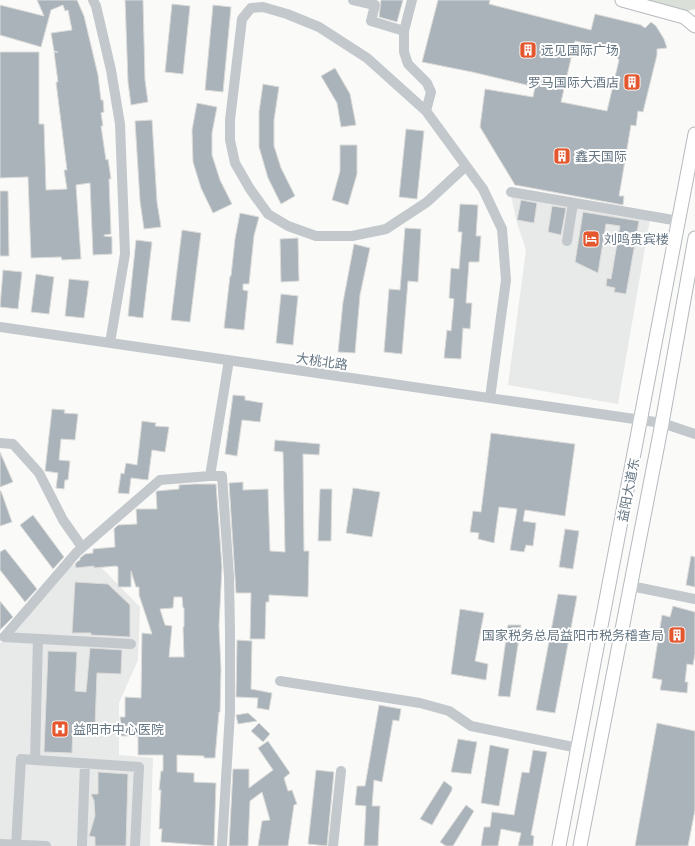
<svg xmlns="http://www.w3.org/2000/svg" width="695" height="846" font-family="'Exo 2','Noto Sans SC',sans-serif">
	<rect width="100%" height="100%" fill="#fafaf8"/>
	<path fill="#e8e9e9" d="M511,196L650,219L618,404L508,385L526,250L517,223Z
		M97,563L140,607L138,660L119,703V755L153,758L150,846H0V643L7,640L70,565Z"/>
	<path fill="#dadfd7" d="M644,0H695V9L687,11Z"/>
	<path fill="#aab3b9" stroke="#dcdcda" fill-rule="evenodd" d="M37,0H77L84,16L98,75L101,100H103L104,112L101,113L103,126H101L106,160L108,159L111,179H109L111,234L104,235V236L112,237V254L93,255L90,183L76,185L81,259L62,260L61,257L31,258L28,177L0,178V52H39V124H44L46,190L67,189L64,170H67L56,82H58L54,52H58L54,51L51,33L72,30L68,10L65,11L63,5L51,10L41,47L0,35V5L44,16Z
		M125,0H143L145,80L148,102L131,105L128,82Z
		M381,0H403L397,22L379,17Z
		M438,0H490L489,4L591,30L595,14L641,25L645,28L651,22L656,26L664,39L667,48L657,49V55L643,112L638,111L636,126L631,125L619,196H624L623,205L515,185L480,127L485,89L533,97L535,87L472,72L422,62ZM575,41L611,49L619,60L607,111L561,102Z
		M172,4L190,6L183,74L165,72Z
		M213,5L231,7L223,92L205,90Z
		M335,68L350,94L356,125L341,127L337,103L321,76Z
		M263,84L279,87L274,120V146L281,168L295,196L281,204L268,178L259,147V112Z
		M197,103L217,107L212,133V155L220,180L232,204L213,213L201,188L193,162L192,130Z
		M152,120L157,202L161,227L144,229L140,201L135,121Z
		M406,129L424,131L417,199L399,197Z
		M340,145H357V174L348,205L332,200L340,171Z
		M0,191H8L9,256H0Z
		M521,200L537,203L534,223L517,220Z
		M460,204L478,205L476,236H481L479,262H469L466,303H472L470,329L463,328L461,359L444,358L447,330L451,331L454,299L449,298L451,268L459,269L462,232H458Z
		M552,206L566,208L561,235L548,232Z
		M583,212L639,221L626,294L614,292L615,288L606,286L607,278L611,279L620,226L606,224L598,273L575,262Z
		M240,213L259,217L254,236L249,284H243V290L248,291L244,330L224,328L230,276H231L235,239Z
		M405,228L421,229L418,282L408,281L402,354L384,352L389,289L400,290Z
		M182,230L201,233L190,322L171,320Z
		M298,238L299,281L281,282L280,239Z
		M136,240L152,242L143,318L128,316Z
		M354,244L370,248L360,295L355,353L338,352L343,302Z
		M3,270L22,272L18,309L0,307Z
		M36,274L54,277L49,314L31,312Z
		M69,279L89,281L84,318L65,316Z
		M281,294L298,296L293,345L276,343Z
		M233,395L245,396V400L263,403L260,422L242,420L237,456L225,454Z
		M52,409L65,410L64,413L78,414L75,440L61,439L59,460L70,461L68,480H65L64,489L56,488L58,473L45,471Z
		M142,421L156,423L155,426L169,427L165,452L152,450L148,480L131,478L129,494L118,493L121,473L124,474L126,463L137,465Z
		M491,433L575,444L565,516L525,510L523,521L536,523L533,546L526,545L524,552L510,550L517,509L499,507L494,543L478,539L479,533L470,532L473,511L481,512Z
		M275,440L320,444L319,455L303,454L304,551H309L308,597L269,595V602H266L265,639H250L251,593H236L229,483L243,482V490L268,489L270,551L285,552L283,452L274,451Z
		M0,452L13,482L0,487Z
		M195,484H216L222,567L219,626L221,669L220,712H219L215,758H204V756L177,755V772L194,773V782L216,783L214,846L161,842L162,829H159L161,790H159L161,771H163V755H138V736H121L120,717H125V697L141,698L142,633L152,634L139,595V587H136L131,571V587H118V567L116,566L94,568V566L76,568L75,564L78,561L80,560V558L85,554L93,553V549L115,547L114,529L118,525L137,524L136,509H157L156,492L157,491L179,489V485ZM174,597H182L183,608H184V627H183L184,657H169L172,626L165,625L160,609L173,608Z
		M353,488L380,492L372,537L346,533Z
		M320,489H332L331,541H318Z
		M0,491H1L12,522L0,526Z
		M33,515L64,557L53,569L20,525Z
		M565,529L579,531L573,569L559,567Z
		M5,549L37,589L25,602L0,570V552Z
		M691,556L695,557V587L686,585Z
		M75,582L108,584L130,605V637L91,635V633H72Z
		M558,594L577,596L555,713L536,710Z
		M0,601L13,617L0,630Z
		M673,606L695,612V654L693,665L687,664L685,682H688L687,693L660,690L662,680L652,678L662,615L670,617Z
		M460,609L484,613L475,661L488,664L486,680L451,674Z
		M508,625H521L510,697L498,696Z
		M237,640L252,641L251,689L272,693L269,710L257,708L258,698L236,697Z
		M90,648L122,650L121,674L97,673L95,726L73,725L72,753L44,752L48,651L77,652L75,691L86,692Z
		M379,705L401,709L399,721L393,720L382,782L374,780L372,806H380L378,846H364L366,806L355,805L357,786H365Z
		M248,713L257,721L238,724L236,715Z
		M259,723L270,734L263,742L251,731Z
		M657,723L695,731V810L688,846H635Z
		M458,739L477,742L471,774L451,772Z
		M268,741L290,773L284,778L288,791L292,790L297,804L294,805L288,846H258L262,821L270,820L262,792L250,801L248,846H229L233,769H249V788L273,770L258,748Z
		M490,745L509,749L499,806L481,803Z
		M533,750L547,752L531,835L534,836L533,846H518L521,833L501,829L498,846H481L484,827H490L492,812L514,815L522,772L529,773Z
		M316,770L334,772L327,846L308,844Z
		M98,772L128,774L126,846H95V837L89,836L95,816L94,801L91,794H98Z
		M444,781L452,787V790L432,825L420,819Z
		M466,805L474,811L453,846H446L440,842Z"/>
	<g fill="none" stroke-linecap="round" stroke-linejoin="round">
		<g stroke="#b5babe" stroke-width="15">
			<path id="major" d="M622,0L684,17L695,26
				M559,846L695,134
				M580,846L662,423L695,238"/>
		</g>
		<path stroke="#c3c8cc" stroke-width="10" d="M93,0L96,6L111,70L120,124L125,254L110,343
			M353,0L375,5L371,21L404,31L412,0
			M404,31V52L408,64L427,83L431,92L426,111
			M466,166L427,202L386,229L352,236H316L288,226L268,214L250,189L235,163L230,140V120L242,19L251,8L263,7L287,14L319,27L367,58L426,111L483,189L502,229L506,280L490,398
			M511,192L679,221
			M567,241L573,203
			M0,327L662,423L695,434
			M0,443L13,444L39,473L63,520L82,547
			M210,476H222L229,576L230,632V712L222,846
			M631,586L695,599
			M4,637L77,552L160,480L210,476L229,360
			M4,637L131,644
			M38,639L35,760L139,767L135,846
			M280,681L420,703L449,711L471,726L578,748
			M0,844L46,846
			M16,846L21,759L35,760
			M82,846L85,763
			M333,846L341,771"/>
		<use href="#major" stroke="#fff" stroke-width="13"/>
	</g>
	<defs>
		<g id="building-square" transform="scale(0.9)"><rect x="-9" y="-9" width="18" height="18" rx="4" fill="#e4572e" stroke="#fff"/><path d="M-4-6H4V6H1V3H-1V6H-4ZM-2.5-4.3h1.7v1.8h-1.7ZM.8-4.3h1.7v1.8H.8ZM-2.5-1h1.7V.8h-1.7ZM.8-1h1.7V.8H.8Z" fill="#fff"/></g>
		<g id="hotel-square" transform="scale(0.9)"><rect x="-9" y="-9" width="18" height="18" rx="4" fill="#e4572e" stroke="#fff"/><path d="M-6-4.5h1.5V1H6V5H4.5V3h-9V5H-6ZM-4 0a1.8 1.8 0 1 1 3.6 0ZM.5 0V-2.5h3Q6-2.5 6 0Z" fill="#fff"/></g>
		<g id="hospital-square" transform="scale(0.9)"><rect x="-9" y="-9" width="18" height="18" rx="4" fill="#e4572e" stroke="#fff"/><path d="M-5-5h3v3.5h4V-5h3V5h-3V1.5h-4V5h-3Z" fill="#fff"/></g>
	</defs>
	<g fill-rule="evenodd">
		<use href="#building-square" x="528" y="50"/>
		<use href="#building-square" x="632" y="82"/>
		<use href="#building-square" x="562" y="156"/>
		<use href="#hotel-square" x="591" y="239"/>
		<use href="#building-square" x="677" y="635"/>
		<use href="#hospital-square" x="60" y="729"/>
	</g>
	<g text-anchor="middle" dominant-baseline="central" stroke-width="4" stroke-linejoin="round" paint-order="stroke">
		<g font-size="13" fill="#657683" stroke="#fff" text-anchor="start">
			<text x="541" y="50">远见国际广场</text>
			<text x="619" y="82" text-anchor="end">罗马国际大酒店</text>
			<text x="575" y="156">鑫天国际</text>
			<text x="604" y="239">刘鸣贵宾楼</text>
			<text x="664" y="635" text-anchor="end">国家税务总局益阳市税务稽查局</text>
			<text x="73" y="729">益阳市中心医院</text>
		</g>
		<g font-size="13" fill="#657683" stroke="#fff">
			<text transform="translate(322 361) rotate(8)">大桃北路</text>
			<text transform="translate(628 490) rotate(-79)">益阳大道东</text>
		</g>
	</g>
</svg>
